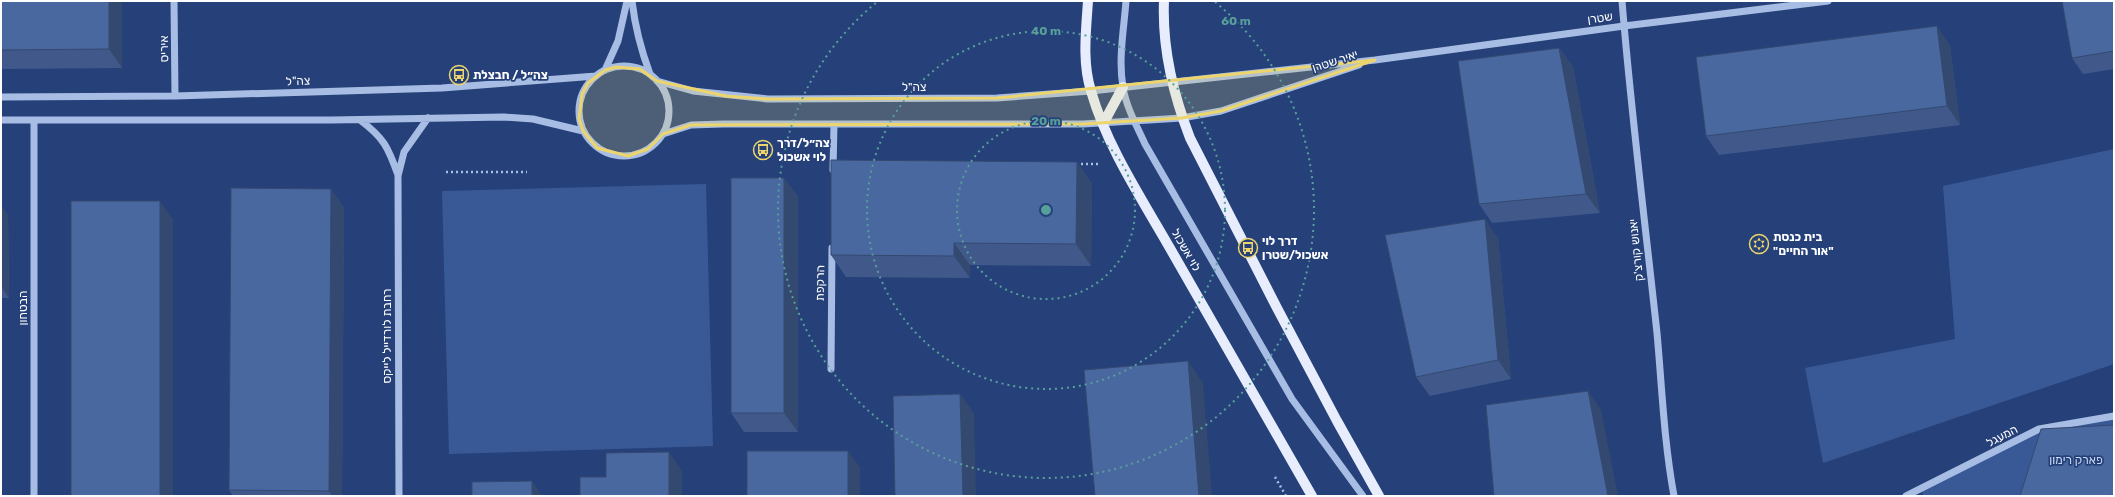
<svg xmlns="http://www.w3.org/2000/svg" width="2115" height="497" font-family="Rubik,'Noto Sans Hebrew',sans-serif">
	<rect width="100%" height="100%" fill="#264179"/>
	<path fill="#395996" d="M2114,149V364L1823,463L1805,368L1955,339L1943,186Z
		M706,184L713,446L449,454L442,191Z
		M2114,416V496H1923L1922,489L2039,429Z"/>
	<g fill="none" stroke-linecap="round" stroke-linejoin="round">
		<path stroke="#a8bde3" stroke-width="2.5" stroke-dasharray="2 3" stroke-linecap="butt" d="M1076,164H1099
			M446,172H527
			M1275,477L1286,496"/>
		<path stroke="#a8bde3" stroke-width="7" d="M174,1L175,96
			M632,1C635,27 641,50 650,74
			M1126,1C1124,29 1118,59 1123,87C1126,107 1137,126 1145,144L1292,399L1363,496
			M1622,1C1631,112 1645,222 1657,333C1662,388 1664,442 1674,496
			M579 111a45 45 0 1 1 90 0a45 45 0 1 1-90 0Z
			M605,70L618,41L627,1
			M657,81L693,91L768,99L997,98L1091,91L1375,60L1624,26L1828,1
			M1,97L175,96L442,88L596,76
			M1,120H332L504,117L533,119L583,131
			M34,120V496
			M360,120C384,138 388,147 398,175
			M663,134L691,125L723,124H1083L1182,118L1221,111L1359,65
			M833,170L834,124
			M831,369L832,248
			M399,496L398,176L404,152L428,118
			M1906,496L2039,429L2114,416"/>
		<path stroke="#e7edfc" stroke-width="10" d="M1088,1C1086,31 1082,62 1091,91C1107,147 1142,199 1171,250C1218,332 1265,414 1312,496
			M1164,1C1162,48 1173,94 1190,138L1277,308L1337,421L1379,496
			M1103,124L1123,87"/>
	</g>
	<path fill="#40598a" d="M1,1H122V68L1,69Z
		M2114,1V69L2083,74L2072,58Z
		M1950,45L1960,125L1719,155L1706,136Z
		M1559,48L1573,67L1600,213L1492,223L1479,204Z
		M1077,162L1092,184L1091,266L970,265V278L846,277L831,255Z
		M784,178L798,197V432H744L731,413Z
		M331,189L344,208L342,496H233L229,490Z
		M1,206L8,215L9,298H1Z
		M1498,238L1511,379L1430,396L1416,377Z
		M2114,425V496H2020Z"/>
	<path fill="#344970" d="M109,1H122V68L109,49Z
		M1937,26L1950,45L1960,125L1947,106Z
		M1559,48L1573,67L1600,213L1586,194Z
		M1077,162L1092,184L1091,266L1076,244Z
		M784,178L798,197V432L784,413Z
		M331,189L344,208L342,496H332L329,491Z
		M160,201L173,220V496H160Z
		M1,206L8,215L9,298L1,286Z
		M1485,219L1498,238L1511,379L1498,360Z
		M954,243L970,265V278L954,256Z
		M1188,361L1203,383L1212,496H1199Z
		M1588,391L1601,410L1618,496H1608Z
		M960,394L974,413L976,496H963Z
		M848,451L860,467V496H848Z
		M669,452L682,471V496H669Z
		M532,481L542,496H532Z"/>
	<path fill="#4a68a0" stroke="#344970" d="M1,1H109V49L1,50Z
		M2062,1H2114V51L2072,58Z
		M1937,26L1947,106L1706,136L1696,57Z
		M1559,48L1586,194L1479,204L1458,61Z
		M831,160L1077,162L1076,244L954,243V256L831,255Z
		M731,178H784V413H731Z
		M231,188L331,189L329,491L229,490Z
		M71,201H160V496H71Z
		M1485,219L1498,360L1416,377L1385,235Z
		M1188,361L1199,496H1095L1084,370Z
		M1588,391L1608,496H1494L1486,405Z
		M960,394L963,496H895L893,396Z
		M2114,425V495L2099,496H2020L2041,429Z
		M747,451H848V496H747Z
		M669,452V496H580V477H606V453Z
		M532,481V496H472V482Z"/>
	<path fill="#ecd56d" fill-opacity="0.2" stroke="#ecd56d" stroke-width="3" stroke-linejoin="round" d="M1375,60L1221,111L1182,118L1083,124L691,125L663,134L648,149L628,156L597,148L583,131L579,119L582,94L588,83L605,70L616,67L640,69L657,81L726,96L768,99L997,98Z"/>
	<g fill="none" stroke="#579f9a" stroke-width="2" stroke-dasharray="2 4">
		<circle cx="1046" cy="210" r="89"/>
		<circle cx="1046" cy="210" r="179"/>
		<path d="M1215 2A268 268 0 1 1 877 2"/>
	</g>
	<defs>
		<g id="bus-ring" transform="scale(1)"><circle r="9.5" fill="#264179" stroke="#ecd56d" stroke-width="1.5"/><path d="M-5-6H5V4H4V6H2V4H-2V6H-4V4H-5ZM-3.5-4V0h7V-4ZM-3.5 1.2v1.5H-2V1.2ZM2 1.2v1.5H3.5V1.2Z" fill="#ecd56d"/></g>
		<g id="synagogue-ring" transform="scale(1)"><circle r="9.5" fill="#264179" stroke="#ecd56d" stroke-width="1.5"/><path d="M0-6.5L5.6 3.2H-5.6ZM0 6.5L5.6-3.2H-5.6Z" fill="#ecd56d"/></g>
	</defs>
	<g fill-rule="evenodd">
		<use href="#bus-ring" x="459" y="75"/>
		<use href="#bus-ring" x="763" y="150"/>
		<use href="#synagogue-ring" x="1759" y="244"/>
		<use href="#bus-ring" x="1248" y="248"/>
	</g>
	<g text-anchor="middle" dominant-baseline="central" stroke-width="3.5" stroke-linejoin="round" paint-order="stroke">
		<g font-size="12" fill="#fff" stroke="#264179">
			<text transform="translate(1600 18) rotate(-8)">שטרן</text>
			<text transform="translate(164 49) rotate(-91)">איריס</text>
			<text transform="translate(1335 61) rotate(-18)">יאיר שטרן</text>
			<text transform="translate(298 81) rotate(-2)">צה"ל</text>
			<text x="914" y="87">צה"ל</text>
			<text transform="translate(1186 250) rotate(60)">לוי אשכול</text>
			<text transform="translate(1636 250) rotate(-96)">יאנוש קורצ'ק</text>
			<text transform="translate(820 283) rotate(-89)">הרקפת</text>
			<text transform="translate(23 308) rotate(-90)">הבטחון</text>
			<text transform="translate(387 336) rotate(-90)">רחבת לורדייל לייקס</text>
			<text transform="translate(2002 436) rotate(-27)">המעגל</text>
		</g>
		<g font-size="12" font-weight="bold" fill="#fff" stroke="#264179" text-anchor="start">
			<text x="473" y="75">צה״ל / חבצלת</text>
			<text x="777" y="143">צה״ל/דרך<tspan x="777" dy="14">לוי אשכול</tspan></text>
			<text x="1773" y="237">בית כנסת<tspan x="1773" dy="14">"אור החיים"</tspan></text>
			<text x="1262" y="241">דרך לוי<tspan x="1262" dy="14">אשכול/שטרן</tspan></text>
		</g>
		<g font-size="12" fill="#cad9f3" stroke="#264179">
			<text x="2076" y="460">פארק רימון</text>
		</g>
	</g>
	<circle cx="1046" cy="210" r="6" fill="#579f9a" stroke="#264179" stroke-width="2"/>
	<g font-size="12" text-anchor="middle" font-weight="bold" fill="#579f9a" stroke="#264179" stroke-width="3.5" stroke-linejoin="round" paint-order="stroke">
		<text x="1236" y="25">60 m</text>
		<text x="1046" y="35">40 m</text>
		<text x="1046" y="125">20 m</text>
	</g>
	<rect width="2115" height="497" fill="none" stroke="#ffffff" stroke-width="4"/>
</svg>
